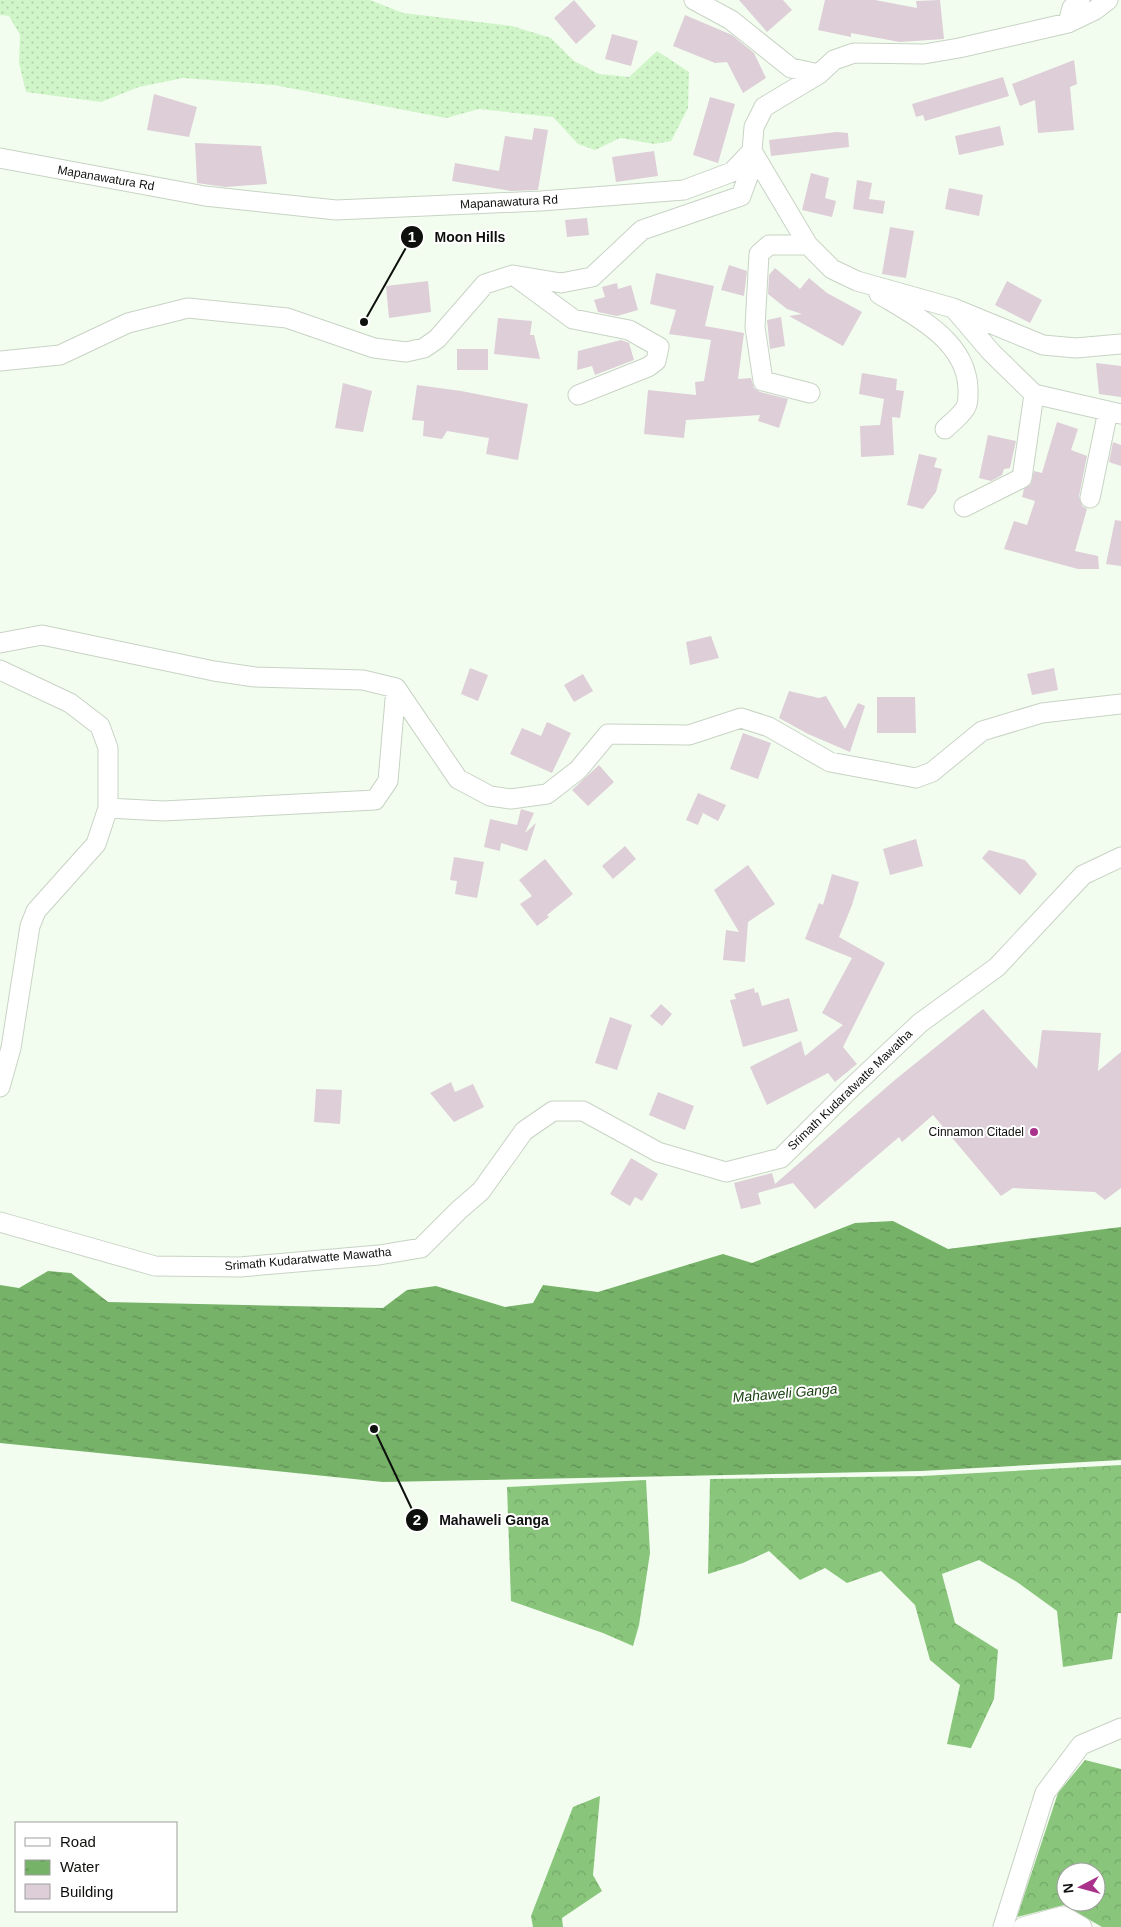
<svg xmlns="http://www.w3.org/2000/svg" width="1121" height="1927" font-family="Arial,sans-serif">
	<defs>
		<pattern id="grass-dots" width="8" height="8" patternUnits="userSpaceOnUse" patternTransform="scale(1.25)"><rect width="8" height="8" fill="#d0f5c8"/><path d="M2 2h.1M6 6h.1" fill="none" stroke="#b1d1ab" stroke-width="1.8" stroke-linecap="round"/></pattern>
		<pattern id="forest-crowns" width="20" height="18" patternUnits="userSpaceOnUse" patternTransform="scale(1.25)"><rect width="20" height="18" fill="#89c57b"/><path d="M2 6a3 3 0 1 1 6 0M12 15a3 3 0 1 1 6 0" fill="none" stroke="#75a869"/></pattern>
		<pattern id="water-ripples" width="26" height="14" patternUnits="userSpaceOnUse" patternTransform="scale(1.25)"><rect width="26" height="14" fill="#77b269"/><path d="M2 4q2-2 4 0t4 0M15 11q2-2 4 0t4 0" fill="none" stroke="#608f55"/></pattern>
	</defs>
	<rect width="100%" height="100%" fill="#f2fdef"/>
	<path fill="url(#grass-dots)" d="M0,0H370L403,13L512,26L551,38L574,61L599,74L629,77L657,51L689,72L688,108L671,141L654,144L620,138L595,150L578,144L553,117L479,109L446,118L274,85L183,78L139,87L101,102L26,92L19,63L20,35L9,16L0,15Z"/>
	<path fill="url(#forest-crowns)" fill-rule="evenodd" d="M1121,1465V1613H1118L1112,1659L1063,1667L1057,1611L1017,1582L979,1560L942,1574L955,1623L998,1650L994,1699L971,1748L947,1744L960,1685L930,1660L915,1605L881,1571L847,1583L825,1568L800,1580L769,1551L743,1563L708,1574L710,1479L922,1476Z
		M646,1480L650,1553L639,1625L633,1646L603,1633L511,1601L507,1487Z
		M1085,1760L1121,1769V1927H1102L1064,1905L1017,1917L1058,1793ZM1066,1872H1096V1902H1066Z
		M600,1796L593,1875L602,1891L562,1918L563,1927H533L531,1916L573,1807Z"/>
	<path fill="url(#water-ripples)" d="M893,1221L948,1249L1121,1227V1460L921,1471L383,1482L0,1443V1285L19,1288L48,1271L71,1273L108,1302L383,1308L407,1290L436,1286L505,1307L533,1303L543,1285L598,1292L723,1254L752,1263L855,1223Z"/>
	<path fill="#deced8" d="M574,0L596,26L576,44L554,18Z
		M739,0H783L792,10L767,32Z
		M825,0H875L917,8L916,1L940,0L944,39L900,42L851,33V37L818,30Z
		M685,15L732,35L754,53L766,78L743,93L727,62L715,63L673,46Z
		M612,34L638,41L631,66L605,59Z
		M1074,60L1077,84L1070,87L1074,130L1038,133L1035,100L1020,106L1012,84Z
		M1003,77L1009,96L925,121L923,115L916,117L912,104Z
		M154,94L197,107L189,137L147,130Z
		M710,97L735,104L718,163L693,155Z
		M1000,126L1004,145L959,155L955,136Z
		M534,128L548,130L538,190L511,191L452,181L455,163L499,171L505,136L532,140Z
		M837,132L848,133L849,147L771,156L769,140Z
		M195,143L261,146L267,184L225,187L197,183Z
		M654,151L658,176L616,182L612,157Z
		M811,173L829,178L825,198L836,201L832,217L802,210Z
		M857,180L872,183L869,199L885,201L883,214L853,209Z
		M949,188L983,195L979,216L945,209Z
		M587,218L589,235L567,237L565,220Z
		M890,227L914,231L906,278L882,274Z
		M729,265L747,271L744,296L721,290Z
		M775,268L800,289L809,278L827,293L862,312L843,346L789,316L802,314L787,309L768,294L769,275Z
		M656,273L714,286L705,326L744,333L738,379L751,378L754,388L760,392L788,399L779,428L758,421L760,415L686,420L684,438L644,434L648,390L696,395L695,382L704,381L711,340L669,334L676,310L650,304Z
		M428,281L431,312L389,318L386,286Z
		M1007,281L1042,300L1030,323L995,305Z
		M617,283L618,289L631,285L638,310L617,316L598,312L594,300L605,297L602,287Z
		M781,317L785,346L770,349L767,320Z
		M498,318L532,321L530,335H534L540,359L494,354Z
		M621,340L629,343L634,360L595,375L592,366L577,370L578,351Z
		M457,349H488V370H457Z
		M1096,363L1121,366V397L1099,394Z
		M862,373L897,379L896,390L904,391L900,418L892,417L894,455L861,457L860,426L880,425L884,399L859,394Z
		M343,383L372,391L363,432L335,428Z
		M417,385L461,391L528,404L518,460L486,454L489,438L447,431L442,439L423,436L424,421L412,420Z
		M1057,422L1078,429L1071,450L1087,456L1079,496L1082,506L1087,509L1075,551L1098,556L1099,569H1078L1004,549L1014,521L1027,525L1035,501L1022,497L1024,489L1031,484L1034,471L1042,473Z
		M988,435L1016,441L1010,468L1004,469L1002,475L991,481L979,478Z
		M1113,442L1121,445V466L1109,462Z
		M919,454L937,458L934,467L942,469L936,492L923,509L907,505Z
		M1115,520L1121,521V566L1106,564Z
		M711,636L719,658L690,665L686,642Z
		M470,668L488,675L478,701L461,694Z
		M1054,668L1058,690L1032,695L1027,674Z
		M583,674L593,691L574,702L564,685Z
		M789,691L819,698L826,696L845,729L858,703L865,706L850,752L808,734L779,718Z
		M877,697H915L916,733H877Z
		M547,722L571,733L552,773L510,754L522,728L541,736Z
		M743,733L771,743L758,779L730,769Z
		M599,765L614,782L588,806L572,790Z
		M698,793L726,805L718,821L703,813L698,825L686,820Z
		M521,809L534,813L525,833L536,823L527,851L501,843L500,851L484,847L490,819L517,825Z
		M916,839L923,866L890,875L883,849Z
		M625,846L636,859L613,879L602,866Z
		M989,850L1025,860L1037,874L1020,895L982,858Z
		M454,857L484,862L477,898L455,894L457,881L450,880Z
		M545,859L573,894L547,915L549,917L537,926L520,904L532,896L519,880Z
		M748,865L775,904L748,922L745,962L723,960L726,930L739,932L714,890Z
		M832,874L859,882L852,905L839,937L885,963L843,1047L857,1064L835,1082L828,1073L767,1105L750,1067L801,1041L805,1056L843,1025L822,1013L852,958L805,939L819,903L823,905Z
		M754,988L755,993L758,992L762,1006L789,998L798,1031L743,1047L730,1000L736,999L734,994Z
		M661,1004L672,1014L662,1026L650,1016Z
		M983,1009L1037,1069L1042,1030L1101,1033L1098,1071L1121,1052V1188L1105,1200L1095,1192L1013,1188L1001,1196L933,1115L902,1142L899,1137L815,1209L793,1183L758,1193L761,1204L741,1209L734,1183L772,1173L775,1184L896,1079Z
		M610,1017L632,1025L617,1070L595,1063Z
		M451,1082L455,1092L473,1084L484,1107L454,1122L430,1093Z
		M316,1089L342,1090L340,1124L314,1122Z
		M658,1092L694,1106L685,1130L649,1115Z
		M631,1158L658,1174L642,1201L635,1197L630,1206L610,1194Z"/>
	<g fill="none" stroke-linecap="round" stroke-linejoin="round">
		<g stroke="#c8d3c5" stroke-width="21">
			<path id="minor" d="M694,0L731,20L791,68L819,74
				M1068,23L1072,8L1080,0
				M752,151L808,245L832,269L857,281L953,308L1043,345L1076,348L1121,344
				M0,158L205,196L336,210L541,201L684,190L732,172L752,151L754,127L764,107L819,74L834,60L854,53L924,54L959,48L1068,23L1095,10L1108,0
				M808,245H769L759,254L755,327L763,381L810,393
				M516,277L573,319L629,330L659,347L656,361L648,367L578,395
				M879,294C914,315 966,340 968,388C968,395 969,404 964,410C959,417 951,423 945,429
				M956,311L991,352L1034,394L1121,414
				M0,361L60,355L128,323L188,308L287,318L374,348L406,352L424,348L437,339L485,284L513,275L561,283L592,277L642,230L741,196L749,174L752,151
				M1090,498L1108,411
				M964,507L1022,478L1034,394
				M0,643L42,635L214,671L255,677L363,680L396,688L458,779L490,796L511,799L547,794L578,770L608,734L689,735L741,718L769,727L830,762L916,778L932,772L982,731L1042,713L1121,704
				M0,670L70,703L100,726L108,748V808L96,844L36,911L30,926L11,1048L0,1087
				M108,808L163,811L375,800L388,781L396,688
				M0,1222L155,1266L240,1267L379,1255L421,1248L459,1210L481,1191L524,1131L553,1111H583L658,1152L726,1172L781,1158L848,1091L920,1023L997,967L1083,875L1121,857
				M1003,1927L1045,1793L1081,1745L1121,1728
				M1023,1927L1063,1916L1082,1927"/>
		</g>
		<use href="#minor" stroke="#fff" stroke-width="19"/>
	</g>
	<circle fill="#a9328a" stroke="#fff" stroke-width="2" cx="1034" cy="1132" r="5"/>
	<g text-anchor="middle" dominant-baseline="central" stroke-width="4" stroke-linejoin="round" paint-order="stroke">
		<g font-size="12" fill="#0d100c" stroke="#fff">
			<text transform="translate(106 178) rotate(10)">Mapanawatura Rd</text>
			<text transform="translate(509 202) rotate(-3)">Mapanawatura Rd</text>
			<text transform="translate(850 1090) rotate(-44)">Srimath Kudaratwatte Mawatha</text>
			<text transform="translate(308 1259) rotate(-5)">Srimath Kudaratwatte Mawatha</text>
		</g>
		<g font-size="12" fill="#0d100c" stroke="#fff" text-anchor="end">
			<text x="1024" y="1132">Cinnamon Citadel</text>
		</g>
		<g font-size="14" font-style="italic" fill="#1a4210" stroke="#fff">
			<text transform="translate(785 1393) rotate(-5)">Mahaweli Ganga</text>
		</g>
	</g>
	<path fill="none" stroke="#0d100c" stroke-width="2" d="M364 322L412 237M374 1429L417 1520"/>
	<g fill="#0d100c" stroke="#fff" stroke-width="2">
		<circle cx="364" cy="322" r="5"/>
		<circle cx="374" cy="1429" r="5"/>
		<circle cx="412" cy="237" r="12"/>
		<circle cx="417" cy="1520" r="12"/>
	</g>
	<g font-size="15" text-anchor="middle" font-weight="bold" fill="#fff">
		<text x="412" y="242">1</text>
		<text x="417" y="1525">2</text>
	</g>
	<g font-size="14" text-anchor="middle" font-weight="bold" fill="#0d100c" stroke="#fff" stroke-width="4" stroke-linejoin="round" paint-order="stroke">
		<text x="470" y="242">Moon Hills</text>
		<text x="494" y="1525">Mahaweli Ganga</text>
	</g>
	<rect x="15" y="1822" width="162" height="90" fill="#ffffff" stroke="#9e9f9e"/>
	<rect x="25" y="1838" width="25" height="8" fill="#ffffff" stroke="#9e9f9e"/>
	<text x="60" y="1847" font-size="15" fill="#0d100c">Road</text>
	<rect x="25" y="1860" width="25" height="15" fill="url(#water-ripples)" stroke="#9e9f9e"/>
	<text x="60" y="1872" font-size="15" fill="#0d100c">Water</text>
	<rect x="25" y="1884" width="25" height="15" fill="#deced8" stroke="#9e9f9e"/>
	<text x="60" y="1897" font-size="15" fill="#0d100c">Building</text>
	<g transform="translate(1081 1887) rotate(264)"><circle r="24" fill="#ffffff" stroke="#9e9f9e"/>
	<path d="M0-4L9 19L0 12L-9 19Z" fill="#a9328a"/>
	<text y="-8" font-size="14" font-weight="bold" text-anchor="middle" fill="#0d100c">N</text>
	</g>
</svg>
